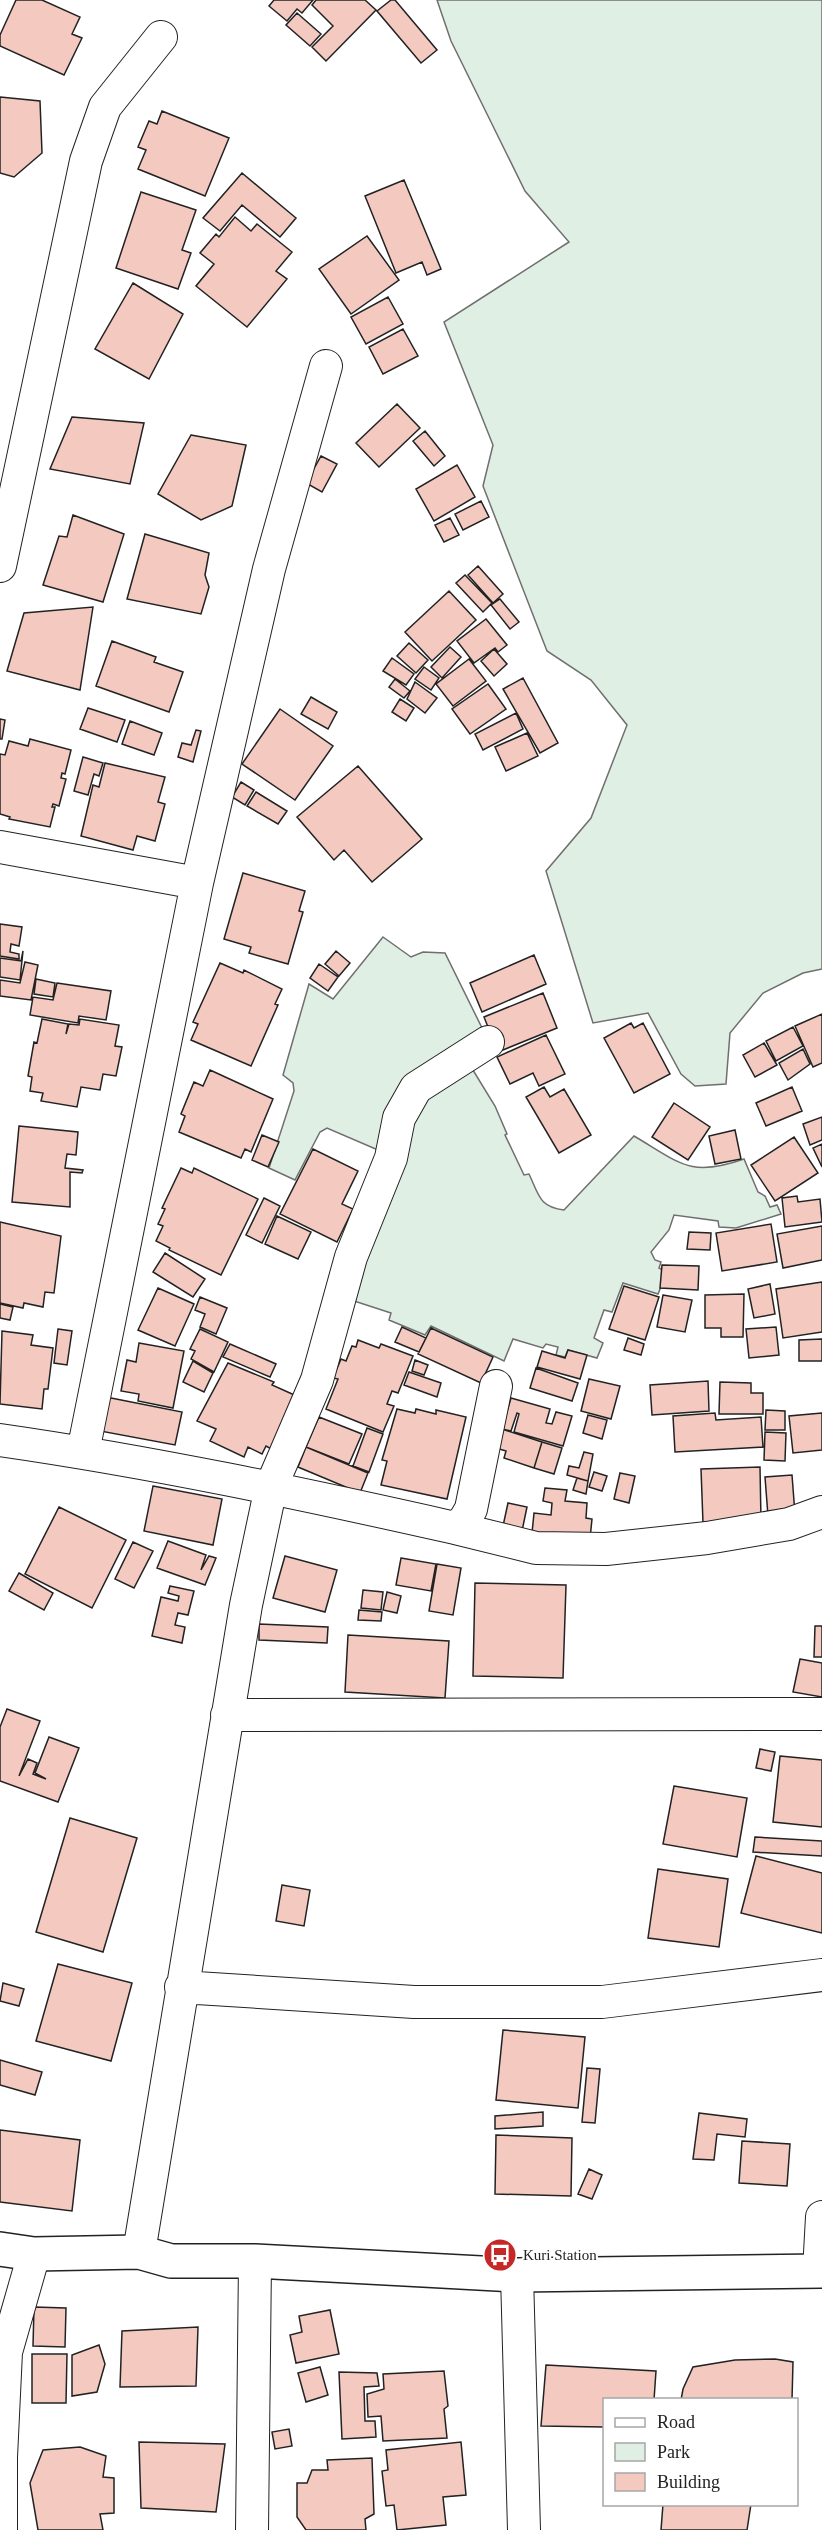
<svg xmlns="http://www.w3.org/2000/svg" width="822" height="2530" font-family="'Times New Roman',serif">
	<rect width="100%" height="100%" fill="#fff"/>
	<path fill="#e0efe3" stroke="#6f6f6f" stroke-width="1.5" d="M437,0H822V969L803,973L763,993L730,1033L726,1084L695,1086L681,1074L648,1013L593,1023L546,871L591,818L627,725L591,680L547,651L483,486L493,445L444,322L569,242L525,191L451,41Z
		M383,937L411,957L423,952L445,953L485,1034L441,1062L385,1153L327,1128L320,1132L295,1180L269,1168L294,1091L293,1083L283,1075L309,984L333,999Z
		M468,1062L495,1106L507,1134L505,1135L524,1175L529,1174C539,1195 539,1207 564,1210L634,1136C680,1163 690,1178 744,1159L758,1192L765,1196L770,1207L777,1205L781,1214L736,1228L719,1227L718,1221L674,1215L669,1230L651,1252L655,1260L661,1262L659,1268L667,1272L658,1294L623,1283L612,1312L604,1310L594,1338L603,1343L597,1358L568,1350L565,1357L556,1355L558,1347L546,1344L543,1348L513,1339L504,1361L431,1326L425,1335L389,1320L391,1313L348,1299L404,1121Z"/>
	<path fill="#f3c9c0" stroke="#222" stroke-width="1.5" d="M16,0H42L80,17L72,34L82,38L64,75L0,46V35Z
		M274,0H313L302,13L297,9L287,21L269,6Z
		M316,0H365L376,10L326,61L312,47L333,26L312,5Z
		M391,0H395L437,50L421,63L377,11Z
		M297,13L321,34L310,46L286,25Z
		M0,97L40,101L42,153L14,177L0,173Z
		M162,111L229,138L205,196L138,169L146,150L138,147L149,121L157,124Z
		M242,173L296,218L280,237L242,205L220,231L203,218Z
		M404,180L441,269L427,275L422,262L396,273L365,196Z
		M141,192L196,210L182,250L191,253L178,289L116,268Z
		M235,217L251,231L257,224L292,252L276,271L287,279L247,327L196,286L214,264L200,253L216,234L219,237Z
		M367,236L399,280L351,314L319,269Z
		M133,283L183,314L149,379L95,349Z
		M388,297L403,324L366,344L351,317Z
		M403,329L418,356L383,374L369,347Z
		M397,404L420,428L379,467L356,443Z
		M72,417L144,423L130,484L50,469Z
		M425,431L445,456L434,466L413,441Z
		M191,435L246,445L232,506L201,520L158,494Z
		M321,456L337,464L322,492L306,483Z
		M457,465L475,497L434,521L416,489Z
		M481,501L489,517L463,530L455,514Z
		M73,515L124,534L103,602L43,585L59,536L67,537Z
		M450,518L459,535L444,542L435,525Z
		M145,534L209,553L205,575L209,587L201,614L127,599Z
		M478,566L503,594L493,603L468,575Z
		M465,575L492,603L483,612L456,583Z
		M449,591L476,620L432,661L405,632Z
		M500,599L519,622L510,629L491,605Z
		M93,607L80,690L7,671L24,613Z
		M486,619L507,645L498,652L495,648L474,663L457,641Z
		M112,641L156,657L154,662L183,672L169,712L96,686Z
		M409,643L428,660L416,673L397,656Z
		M450,647L461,657L442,678L431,667Z
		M494,649L507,664L494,676L481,661Z
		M392,658L414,674L406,685L383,671Z
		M469,659L486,681L453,706L436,684Z
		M424,667L439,678L431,690L415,679Z
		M523,678L558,743L540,753L503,689Z
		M395,679L410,691L404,698L389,687Z
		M415,682L437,698L425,713L407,699Z
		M488,684L506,709L470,734L452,709Z
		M311,697L337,712L328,729L301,714Z
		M400,699L414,708L406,721L392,712Z
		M88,708L125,720L117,742L80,729Z
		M280,709L333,746L295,800L242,764Z
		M516,713L523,729L483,750L475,734Z
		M0,719L5,720L2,739H0Z
		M130,721L162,733L154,755L122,744Z
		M196,730L201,731L193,762L178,757L182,743L191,745Z
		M527,733L538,756L506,771L495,747Z
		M30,739L71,750L65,774L62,773L61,778L66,779L59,806L53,804L52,807H55L50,827L9,819L10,817L0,814V754L5,755L9,741L28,746Z
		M83,757L103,763L99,776L94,774L88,795L74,791Z
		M105,763L165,777L158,802L165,804L155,841L137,836L133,850L81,836L93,785L99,787Z
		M358,766L422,839L372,882L344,850L334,860L297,817Z
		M241,782L254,790L245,805L232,797Z
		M256,792L287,811L278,824L247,806Z
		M243,873L305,891L299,911L303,912L288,964L249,953L251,947L224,939Z
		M0,924L22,927L19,946L11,944L10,952L19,954V959L0,956Z
		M23,951L20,980L0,977V958L21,961Z
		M336,951L350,963L339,976L325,964Z
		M534,955L546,984L482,1012L470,983Z
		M25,962L38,965L31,1000L0,996V980L20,983Z
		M220,963L243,973L244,970L282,989L275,1004L278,1005L251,1066L191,1040L198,1024L193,1022Z
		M319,964L338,977L328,991L310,978Z
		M36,979L55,983L53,997L34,994Z
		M57,983L111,991L106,1020L79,1016L78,1023L30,1015L33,997L53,1000Z
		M543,993L557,1028L498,1052L484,1017Z
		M822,1014V1063L813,1067L795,1026Z
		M42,1019L68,1024L66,1034L69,1024L79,1025L80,1019L119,1025L115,1046L122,1047L116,1076L103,1074L100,1090L81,1087L77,1107L41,1101L43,1093L30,1091L32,1077L28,1076L34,1042L37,1043Z
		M631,1023L634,1028L643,1023L670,1074L634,1093L604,1038Z
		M793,1027L803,1046L776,1061L766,1041Z
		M546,1035L565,1074L539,1086L533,1073L510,1084L497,1057Z
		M764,1043L777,1065L755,1077L743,1055Z
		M803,1049L810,1064L788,1080L779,1063Z
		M210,1070L273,1099L251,1152L245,1149L241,1158L179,1132L185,1116L181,1114L194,1082L203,1086Z
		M544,1087L550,1097L564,1089L591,1135L559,1153L526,1097Z
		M792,1087L802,1111L766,1126L756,1103Z
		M674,1103L710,1127L688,1160L652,1137Z
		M822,1117V1140L810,1145L803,1124Z
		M19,1126L78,1132L76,1155L67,1154L65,1168L83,1170L82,1173L70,1172V1207L12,1202Z
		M735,1130L741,1159L715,1164L709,1136Z
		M262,1135L279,1142L268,1167L252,1160Z
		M794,1137L818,1173L775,1201L751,1165Z
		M822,1144V1167L813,1148Z
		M313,1149L358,1171L342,1204L353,1209L337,1242L280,1214Z
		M181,1168L192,1173L194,1168L258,1199L221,1275L169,1250L170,1248L156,1241L163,1226L158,1224L165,1209L162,1208Z
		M797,1196L798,1202L820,1199L822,1222L785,1227L782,1198Z
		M264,1198L280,1206L262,1243L246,1235Z
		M277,1216L311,1232L298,1259L265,1244Z
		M0,1222L61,1236L54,1293L45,1292L43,1307L24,1303L23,1308L0,1303Z
		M771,1224L777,1262L722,1271L716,1233Z
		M822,1226V1260L783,1268L777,1234Z
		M689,1232L711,1233L710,1250L687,1249Z
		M165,1253L205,1279L193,1297L153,1272Z
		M662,1265L699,1266L698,1290L660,1288Z
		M822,1282V1332L783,1338L776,1289Z
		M770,1284L775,1314L754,1318L748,1289Z
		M624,1286L659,1297L645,1340L609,1329Z
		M158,1288L194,1304L175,1346L138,1330Z
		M744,1294L743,1337H721V1328H705V1295Z
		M663,1295L692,1300L685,1332L657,1327Z
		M200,1297L227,1308L216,1334L200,1327L205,1314L195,1310Z
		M0,1304L13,1307L10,1320L0,1318Z
		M402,1327L426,1338L419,1352L395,1342Z
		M776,1327L779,1355L749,1358L746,1329Z
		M431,1328L493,1357L481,1383L418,1354Z
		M58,1329L72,1331L67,1365L54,1363Z
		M200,1329L228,1342L214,1372L191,1359L195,1351L190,1349Z
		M2,1331L33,1335L31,1345L53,1348L48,1389H44L42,1409L0,1404Z
		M628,1338L644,1344L641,1355L624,1350Z
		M822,1339V1361H799V1340Z
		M358,1340L379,1348L381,1344L413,1356L398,1393L392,1391L387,1404L394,1406L383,1432L326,1409L338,1379L333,1378L341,1359L346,1361L352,1346L356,1347Z
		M139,1343L184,1351L173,1408L138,1401L139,1394L121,1391L127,1360L136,1362Z
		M230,1344L276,1364L270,1377L223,1357Z
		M568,1350L587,1355L580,1379L537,1367L542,1351L565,1358Z
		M415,1360L428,1365L424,1375L412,1371Z
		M193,1361L213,1373L204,1392L183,1382Z
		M228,1363L274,1382L272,1385L301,1398L277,1452L266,1446L262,1454L248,1447L244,1457L210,1441L216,1429L197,1421Z
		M536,1368L578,1383L572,1401L530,1388Z
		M409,1372L441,1383L437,1397L404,1385Z
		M589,1379L620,1386L611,1419L581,1411Z
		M708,1381L709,1411L652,1415L650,1385Z
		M720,1382L751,1383V1393H763V1414H719Z
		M106,1397L182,1412L175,1445L100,1431Z
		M511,1398L550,1409L546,1423L552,1424L556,1412L572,1416L563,1446L514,1432L519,1414L517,1413L511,1431L502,1429Z
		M397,1409L415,1413L416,1409L436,1414V1410L466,1417L447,1499L381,1485L387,1461L382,1460Z
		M766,1410L785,1411V1430H765Z
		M715,1413L716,1420L761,1417L763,1447L675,1452L673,1416Z
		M822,1413V1450L793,1453L789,1416Z
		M588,1415L607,1420L602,1439L583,1433Z
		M319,1417L362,1434L349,1464L306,1447Z
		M367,1428L383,1434L369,1472L353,1466Z
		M502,1429L542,1442L534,1468L504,1458L506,1451L496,1448Z
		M765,1432L786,1433L785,1461L764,1460Z
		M542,1442L562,1448L554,1474L534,1468Z
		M306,1447L368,1473L360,1493L298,1467Z
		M584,1452L593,1454L588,1481L567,1475L569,1466L579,1468Z
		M760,1467L761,1521L703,1523L701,1469Z
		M594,1472L607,1476L602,1491L589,1487Z
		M620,1473L635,1476L629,1503L614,1499Z
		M792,1475L795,1514L768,1516L765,1477Z
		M577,1478L588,1481L586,1494L573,1490Z
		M153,1486L222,1499L213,1545L144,1531Z
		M545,1488L567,1490L565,1501L587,1503L586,1518L592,1519L590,1539L532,1533L534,1513L551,1515L552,1503L543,1501Z
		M508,1503L527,1507L522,1531L503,1526Z
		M59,1507L126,1540L92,1608L25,1574Z
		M168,1541L206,1555L201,1570L209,1556L216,1558L205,1585L157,1568Z
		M133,1542L153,1551L134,1588L115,1579Z
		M285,1556L337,1570L325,1612L273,1598Z
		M401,1558L436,1564L431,1591L396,1585Z
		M437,1564L461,1568L453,1615L429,1611Z
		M19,1573L53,1593L44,1610L9,1591Z
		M475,1583L566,1585L563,1678L473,1676Z
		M170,1586L194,1591L188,1615L178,1613L175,1625L185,1627L182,1643L152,1636L161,1597L178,1601L179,1596L168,1593Z
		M363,1590L383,1592L381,1610L361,1608Z
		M387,1592L401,1596L397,1613L383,1610Z
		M359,1610L382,1612L381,1621L358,1620Z
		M259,1624L328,1627L327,1643L259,1640Z
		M815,1626H822V1657H814Z
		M348,1635L449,1641L445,1698L345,1692Z
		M800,1659L822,1663V1697L793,1692Z
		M7,1709L40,1721L19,1776L28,1759L37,1763L33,1774L46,1779L35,1773L49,1737L79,1748L58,1802L0,1781V1727Z
		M760,1749L775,1752L771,1771L756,1768Z
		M780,1756L822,1760V1827L773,1822Z
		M674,1786L747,1798L737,1857L663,1844Z
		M70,1818L137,1838L103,1952L36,1932Z
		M755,1837L822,1841V1856L753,1852Z
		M756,1856L822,1873V1933L741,1913Z
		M658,1869L728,1879L719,1947L648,1938Z
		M282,1885L310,1890L304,1926L276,1921Z
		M58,1964L132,1983L111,2061L36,2041Z
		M3,1983L24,1989L19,2006L0,2001Z
		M503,2030L585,2037L578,2108L496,2100Z
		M0,2060L42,2072L35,2095L0,2085Z
		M587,2068L600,2069L595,2123L582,2122Z
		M543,2112V2126L495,2129V2116Z
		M699,2113L747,2119L745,2137L717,2134L714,2160L693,2159Z
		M0,2130L80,2140L72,2211L0,2202Z
		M496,2135L572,2138L571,2196L495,2194Z
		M742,2141L790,2144L787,2186L739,2183Z
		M589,2169L602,2175L592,2199L578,2194Z
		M34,2307L66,2308L65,2347L33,2346Z
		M330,2310L339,2354L296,2363L290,2335L302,2332L299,2316Z
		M198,2327L196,2386L120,2387L122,2331Z
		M99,2345L105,2364L97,2392L72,2396V2355Z
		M32,2354H67L66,2403H32Z
		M775,2359L793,2362L792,2400H681L683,2389L693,2367L735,2360Z
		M546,2365L656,2371L654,2400H604V2427L541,2426Z
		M320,2367L328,2395L306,2402L298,2373Z
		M444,2371L448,2406L444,2409L447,2438L383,2441L381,2416L368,2417L367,2394L384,2389L383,2374Z
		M339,2372L377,2373L379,2386L364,2387L365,2421H375L376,2437L342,2439Z
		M289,2429L292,2446L275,2449L272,2432Z
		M139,2442L225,2444L216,2512L141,2508Z
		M461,2442L466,2495L443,2497L446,2525L397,2530L394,2505L386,2506L382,2471L388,2470L386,2450Z
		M80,2447L106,2456L103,2477L114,2478V2513L100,2514L103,2530H38L30,2483L43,2450Z
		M372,2458L374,2514L365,2519L366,2530H306L297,2517V2483H307L312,2470H328L327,2460Z
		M663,2504H751L747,2530H661Z"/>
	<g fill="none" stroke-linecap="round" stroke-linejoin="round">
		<g stroke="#222" stroke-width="34">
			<path id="street" d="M0,566L86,161L105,107L161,37
				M0,847L197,883
				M0,1440C153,1462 304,1494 455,1528L464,1521L471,1509L496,1386
				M83,1452L197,883L269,569L326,366
				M455,1528L536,1548L606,1549L707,1538L789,1524L822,1512
				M227,1715L822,1714
				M181,1987L414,2002H602L822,1975
				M139,2252L246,1605L271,1487L317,1380L351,1257L391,1158L399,1118L416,1088L488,1042
				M819,2271L822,2217
				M517,2275L524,2530
				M1,2530V2457L6,2352L34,2254
				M252,2530L255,2261"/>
		</g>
		<g stroke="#222" stroke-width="36">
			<path id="secondary" d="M0,2249L34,2254L139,2252L171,2261H255L517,2275L822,2271"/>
		</g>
		<use href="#street" stroke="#fff" stroke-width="32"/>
		<use href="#secondary" stroke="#fff" stroke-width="33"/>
	</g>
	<defs>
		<g id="bus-disc" transform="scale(1.725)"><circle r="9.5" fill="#c62828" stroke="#fff"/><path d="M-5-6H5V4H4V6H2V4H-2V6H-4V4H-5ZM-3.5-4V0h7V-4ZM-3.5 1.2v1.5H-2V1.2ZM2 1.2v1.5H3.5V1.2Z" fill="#fff"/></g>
	</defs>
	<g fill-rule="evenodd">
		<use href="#bus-disc" x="500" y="2255"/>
	</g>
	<g text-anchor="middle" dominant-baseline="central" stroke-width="4.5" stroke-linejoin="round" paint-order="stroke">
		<g font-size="15" fill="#222" stroke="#fff" text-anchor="start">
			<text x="523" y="2255">Kuri Station</text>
		</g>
	</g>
	<rect x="603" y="2398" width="195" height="108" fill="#ffffff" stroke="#a7a7a7" stroke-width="1.5"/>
	<rect x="615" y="2418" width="30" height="9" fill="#ffffff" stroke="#a7a7a7" stroke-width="1.5"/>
	<text x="657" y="2428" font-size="18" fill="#222222">Road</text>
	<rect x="615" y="2443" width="30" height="18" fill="#e0efe3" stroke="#a7a7a7" stroke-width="1.5"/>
	<text x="657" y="2458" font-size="18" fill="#222222">Park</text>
	<rect x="615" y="2473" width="30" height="18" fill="#f3c9c0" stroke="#a7a7a7" stroke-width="1.5"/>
	<text x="657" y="2488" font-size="18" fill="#222222">Building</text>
</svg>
